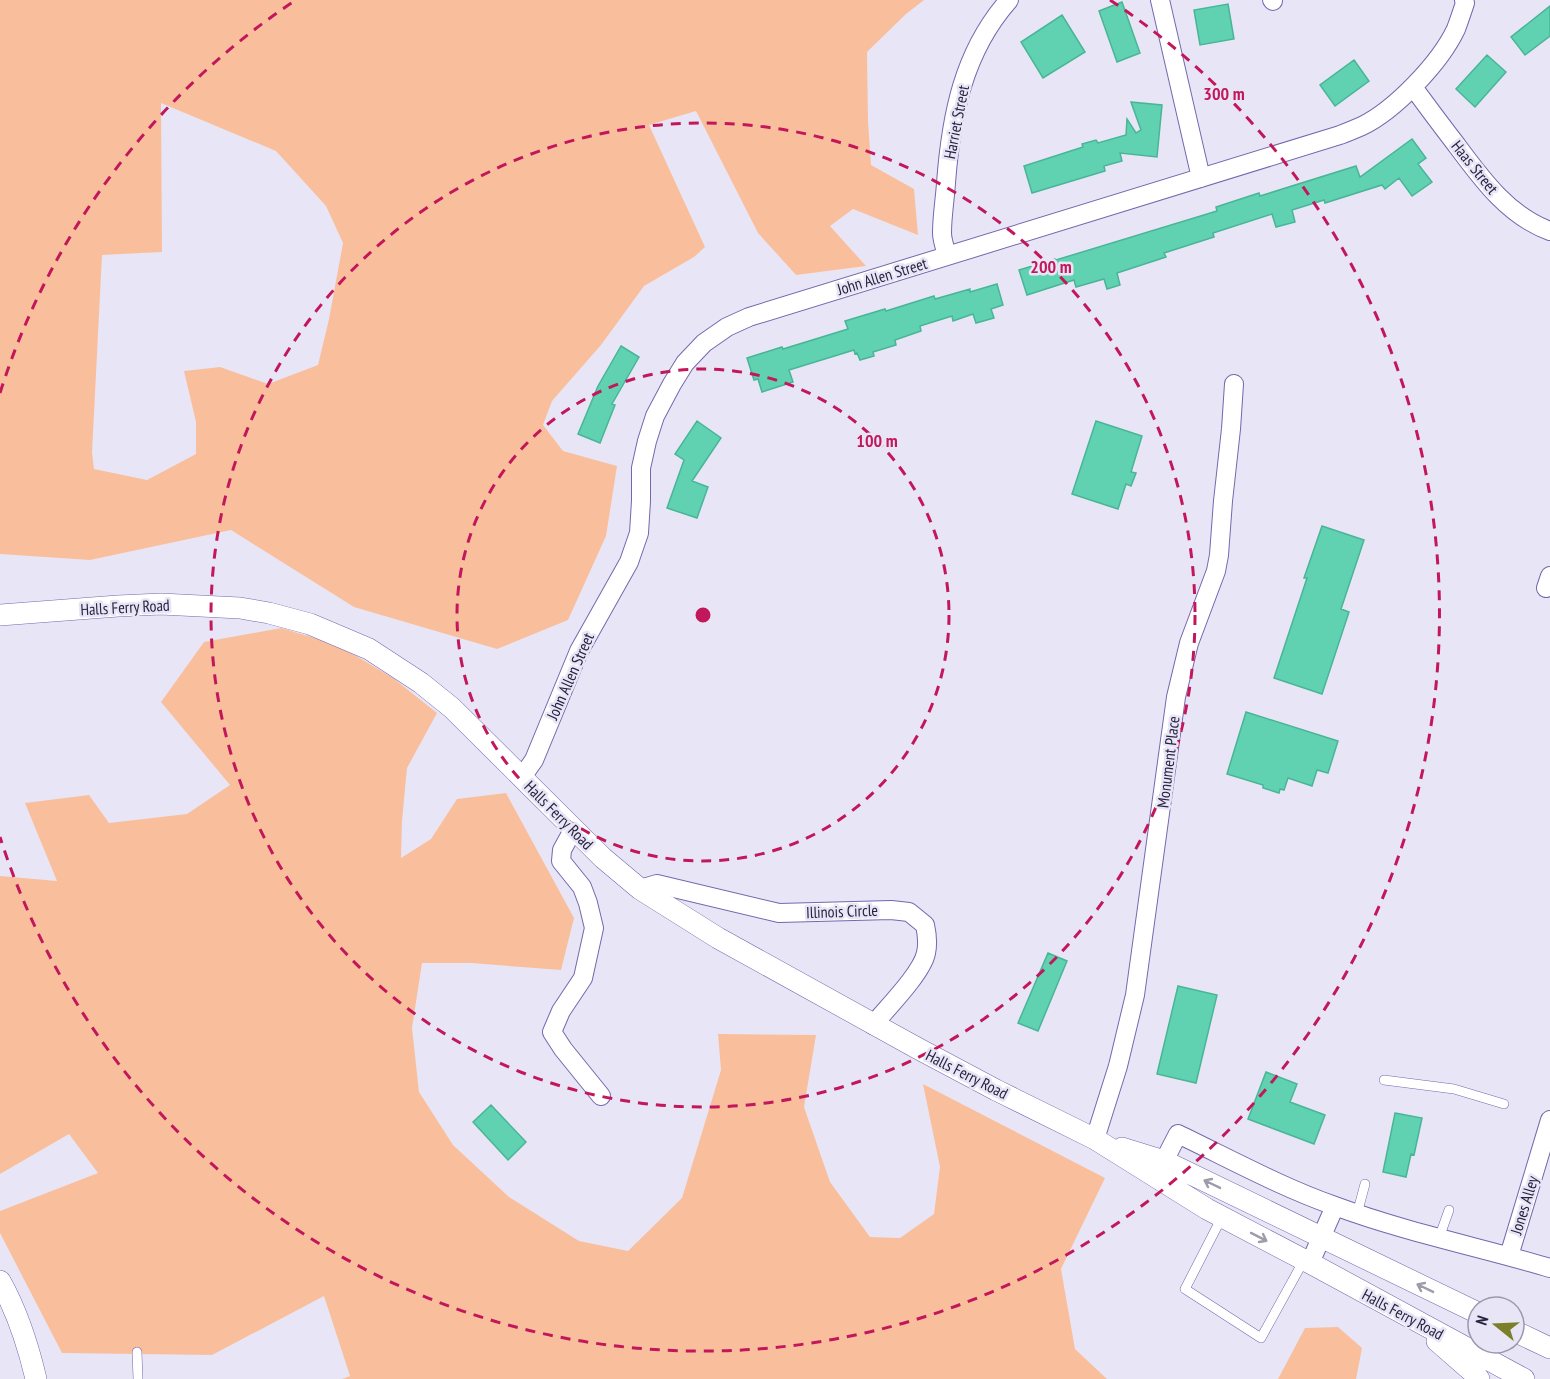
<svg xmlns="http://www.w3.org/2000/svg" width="1550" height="1379" font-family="'PT Sans Narrow',sans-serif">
	<rect width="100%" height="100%" fill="#e8e6f6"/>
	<path fill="#f9bf9d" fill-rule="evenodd" d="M0,0H924L906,14L867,52L868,121L871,165L914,189L918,235L853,209L830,226L866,266L796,275L758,233L696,111L649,125L705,247L694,257L644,286L601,345L552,401L543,425L563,451L617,466L606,536L568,620L497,649L354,607L231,530L90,560L0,554ZM161,103L276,151L326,206L343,243L329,319L318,365L268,384L220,367L184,371L196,422V454L147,480L94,469L92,453L102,255L162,252Z
		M281,628L338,645L393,678L437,713L407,768L402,821L401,858L431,839L457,799L506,793L574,918L561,970L471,963H422L412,1028L419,1092L453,1145L509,1197L579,1241L628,1251L682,1198L721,1070L718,1034L816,1035L804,1107L830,1182L870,1237L900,1238L934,1214L940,1167L923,1084L1105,1178L1061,1269L1075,1349L1107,1379H342L350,1376L324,1296L212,1355L62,1353L0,1233V1211L98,1173L69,1134L0,1174V876L57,881L25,803L89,795L109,823L187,814L230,785L161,702L204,642Z
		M1338,1327L1362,1348L1356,1379H1278L1305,1328Z"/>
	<path fill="#60d1b1" stroke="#49b597" stroke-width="1.5" d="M1122,2L1140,53L1117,62L1099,11Z
		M1228,4L1234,39L1200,45L1194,10Z
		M1550,6V36L1525,55L1511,37Z
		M1062,15L1085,52L1043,78L1021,42Z
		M1487,55L1506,72L1475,107L1456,89Z
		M1354,60L1369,81L1335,106L1320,85Z
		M1131,102L1162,105L1157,157L1120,153L1122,161L1104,166L1105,171L1032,193L1024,166L1083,147L1082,144L1096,140L1098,143L1126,135L1127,119L1136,133L1141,130Z
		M1412,139L1426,158L1418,164L1432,182L1412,196L1399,178L1385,189L1382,185L1325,203L1324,200L1292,210L1295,222L1276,227L1272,214L1213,233L1214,237L1164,253L1166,257L1117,273L1120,285L1107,289L1104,279L1076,287L1074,280L1027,295L1019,270L1055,259L1056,260L1217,211L1216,207L1259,193L1260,196L1356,166L1360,177Z
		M997,284L1003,305L991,309L994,318L976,323L973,314L953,321L952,316L920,326L921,331L895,340L896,345L873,352L874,356L860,360L857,353L855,354L854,350L789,370L793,382L762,392L758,379L754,380L747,358L782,347L783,349L848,329L845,321L885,309L886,311L934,296L935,299L970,289V292Z
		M621,346L639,357L612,404L615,405L600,443L578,434L598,386Z
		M697,421L721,438L692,481L708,487L697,518L667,508L684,460L675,454Z
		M1096,421L1142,436L1131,472L1136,473L1131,486L1126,484L1118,509L1072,494Z
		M1322,526L1364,540L1341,609L1349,612L1322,694L1274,678L1307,578H1304Z
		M1246,712L1338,741L1328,773L1317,770L1312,786L1288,778L1284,790L1280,789L1279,793L1263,788V785L1227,774Z
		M1048,953L1067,961L1038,1031L1018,1023Z
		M1178,986L1217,995L1196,1083L1157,1074Z
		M1266,1072L1297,1084L1290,1102L1325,1115L1314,1144L1248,1119Z
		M491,1105L526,1142L508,1160L473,1122Z
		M1395,1113L1422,1118L1414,1155L1411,1154L1406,1177L1383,1172Z"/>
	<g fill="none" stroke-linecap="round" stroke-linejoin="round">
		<g stroke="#7567ae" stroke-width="10">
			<path id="service" d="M1384,1080L1454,1089L1504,1104
				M1357,1214L1365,1184
				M1222,1217L1185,1289L1261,1338L1304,1260
				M1439,1238L1449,1210
				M137,1352L138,1379"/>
		</g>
		<g stroke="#7567ae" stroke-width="20">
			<path id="minor" d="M1160,0L1201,178
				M1272,0L1273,1
				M1413,87C1427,106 1441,125 1455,143C1481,178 1508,216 1550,231
				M947,255C945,248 942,240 942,233C942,216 945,199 946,183C951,116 963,52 1009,0
				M1546,588L1550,576
				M522,777L534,760L579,651L629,562L639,533L641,501V468L647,441L655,416L672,384L685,363L704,343L727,327L749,317L1340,135C1348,132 1355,129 1362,126C1395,110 1440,63 1456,29C1459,21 1462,12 1465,3L1464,0
				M573,830L562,850L561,861L582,887L588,903L594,928L583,978L561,1011L552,1032L563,1049L601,1096
				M640,889L657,884L779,913L891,910L909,912L925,925C927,934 928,944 926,953C922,973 887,1008 873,1025
				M1095,1139L1118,1066L1135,995L1176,697L1189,643L1216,571L1219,555L1223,501L1231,429L1234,384
				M1164,1161L1178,1134C1230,1159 1281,1187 1335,1206C1405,1232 1479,1247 1550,1268
				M1509,1256L1550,1120
				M1310,1263L1335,1206"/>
		</g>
		<g stroke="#7567ae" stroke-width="22">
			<path id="tertiary" d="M0,615L118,606L161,604L240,608L269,613L310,624L369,649L421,683L452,708L603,858L640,889L718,938L917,1048L996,1090L1095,1139L1207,1209L1310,1263L1524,1379
				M1122,1148L1164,1161L1478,1313
				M0,1281C17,1311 28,1345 36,1379
				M1514,1331L1550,1348
				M1437,1341L1476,1375L1479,1379"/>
		</g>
		<use href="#service" stroke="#fff" stroke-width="9"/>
		<use href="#minor" stroke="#fff" stroke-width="18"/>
		<use href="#tertiary" stroke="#fff" stroke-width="21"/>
	</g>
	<defs><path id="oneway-shaft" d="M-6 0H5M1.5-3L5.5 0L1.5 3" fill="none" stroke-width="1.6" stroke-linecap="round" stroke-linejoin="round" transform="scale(1.5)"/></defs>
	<g stroke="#9e9ca9">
		<use href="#oneway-shaft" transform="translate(1212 1184) rotate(-154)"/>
		<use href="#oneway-shaft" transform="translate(1259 1237) rotate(27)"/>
		<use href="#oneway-shaft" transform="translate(1425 1288) rotate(-154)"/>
	</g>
	<g fill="none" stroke="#c2185b" stroke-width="3" stroke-dasharray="10 8">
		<circle cx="703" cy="615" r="246"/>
		<circle cx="703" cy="615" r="492"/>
		<path d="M0 393A737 737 0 0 1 296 0M1110 0A737 737 0 1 1 0 837"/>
	</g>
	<g text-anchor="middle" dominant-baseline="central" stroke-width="5" stroke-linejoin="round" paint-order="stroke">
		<g font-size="16" fill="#28223f" stroke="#e8e6f6">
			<text transform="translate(956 122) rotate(-79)">Harriet Street</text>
			<text transform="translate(1475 167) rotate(51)">Haas Street</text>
			<text transform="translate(882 276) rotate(-17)">John Allen Street</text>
			<text transform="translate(125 607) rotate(-3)">Halls Ferry Road</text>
			<text transform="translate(570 676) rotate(-66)">John Allen Street</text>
			<text transform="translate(1168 762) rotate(-83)">Monument Place</text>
			<text transform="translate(559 815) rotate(45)">Halls Ferry Road</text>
			<text transform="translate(842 911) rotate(-2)">Illinois Circle</text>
			<text transform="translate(967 1074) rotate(27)">Halls Ferry Road</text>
			<text transform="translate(1524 1205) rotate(-73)">Jones Alley</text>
			<text transform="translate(1403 1314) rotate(28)">Halls Ferry Road</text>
		</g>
	</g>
	<circle cx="703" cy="615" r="9" fill="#c2185b" stroke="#e8e6f6" stroke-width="3"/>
	<g font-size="18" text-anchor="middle" font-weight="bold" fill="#c2185b" stroke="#e8e6f6" stroke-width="5" stroke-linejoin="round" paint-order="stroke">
		<text x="1224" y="100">300 m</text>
		<text x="1051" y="273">200 m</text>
		<text x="877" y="447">100 m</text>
	</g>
	<g transform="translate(1496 1325) rotate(288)"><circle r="28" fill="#e8e6f6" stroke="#9b98ad" stroke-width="1.5"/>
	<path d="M0-4.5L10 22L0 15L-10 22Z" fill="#7b7f29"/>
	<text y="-9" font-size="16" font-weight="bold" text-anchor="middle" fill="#28223f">N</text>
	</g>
</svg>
